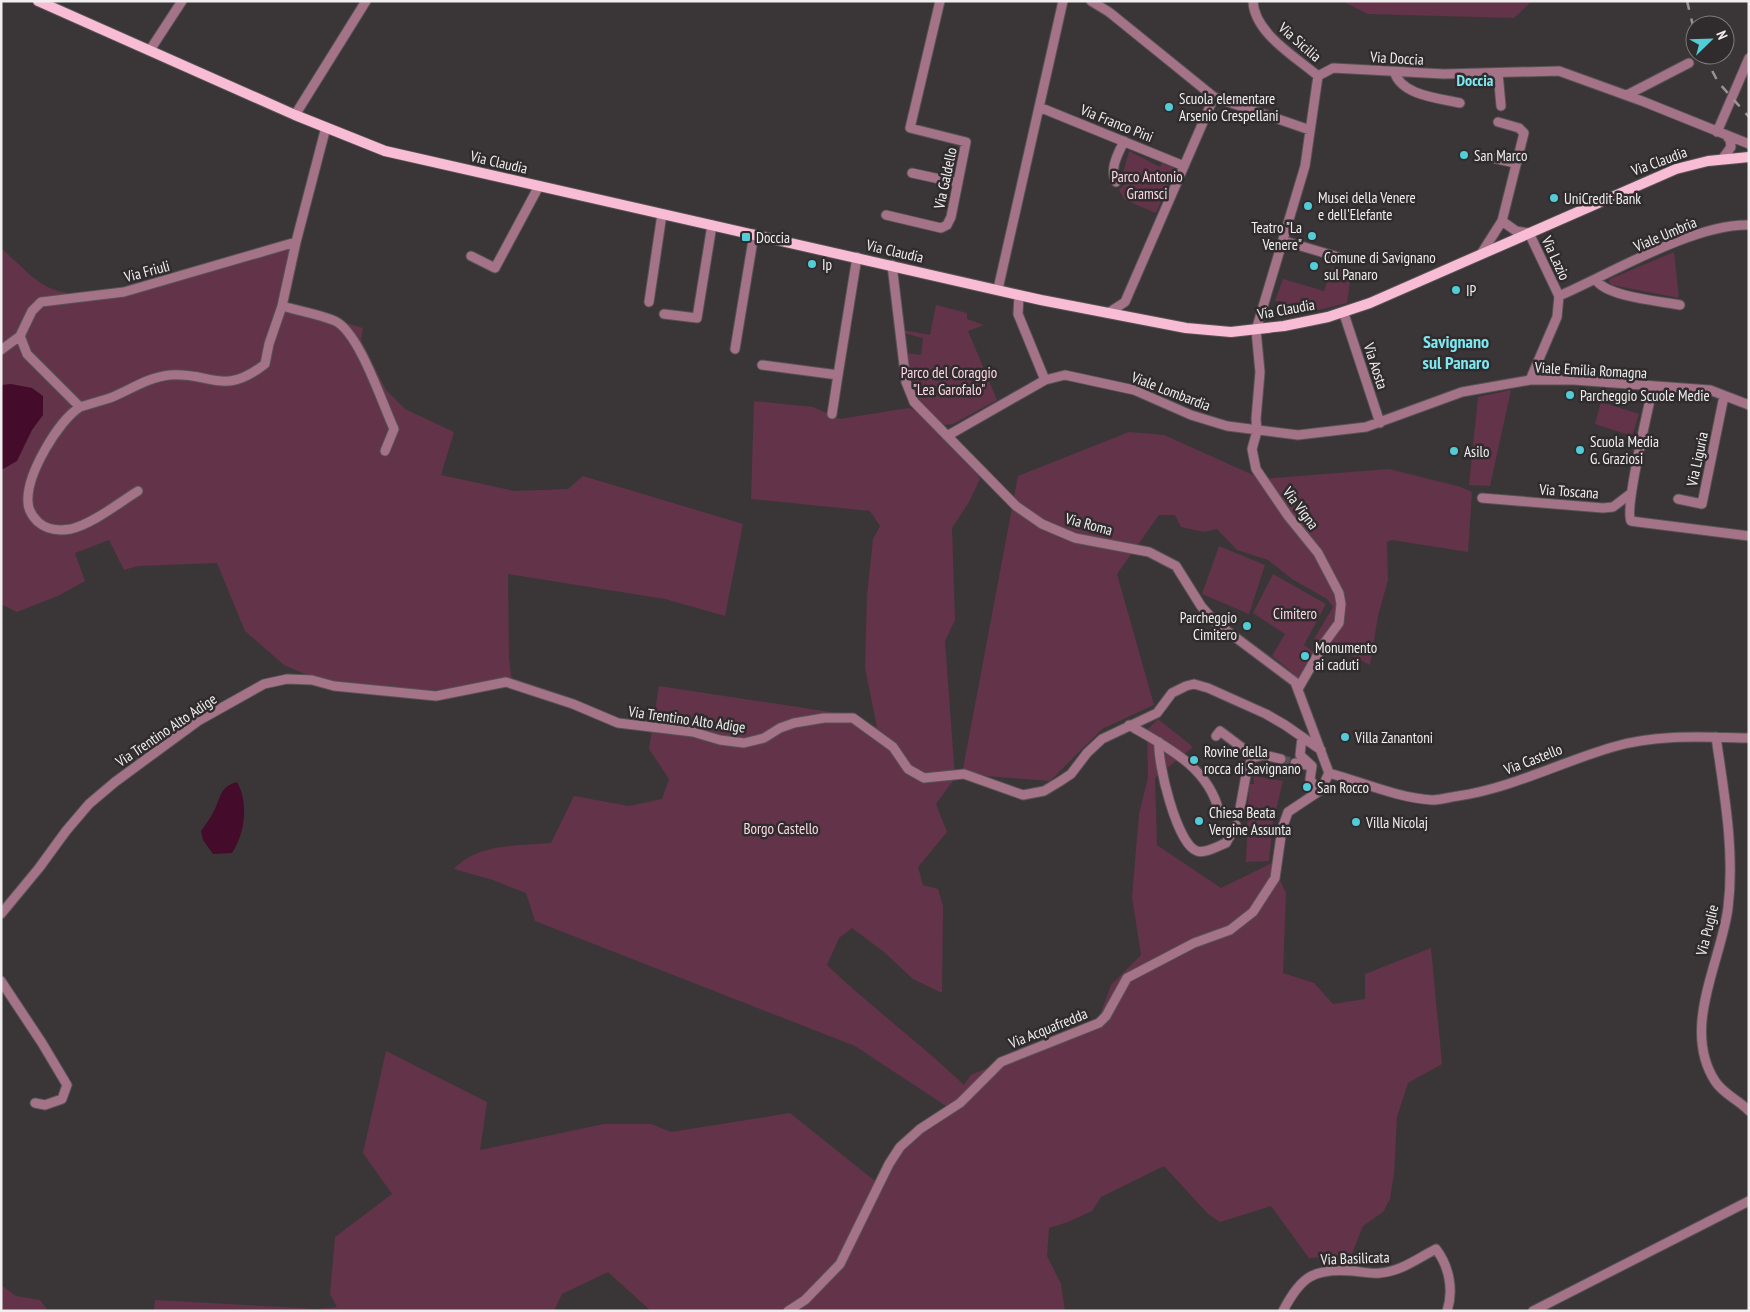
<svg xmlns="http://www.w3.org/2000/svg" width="1750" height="1312" font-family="'PT Sans Narrow',sans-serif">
	<rect width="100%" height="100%" fill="#3a3637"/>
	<path fill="#633349" d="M1342,1H1532L1514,18L1368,14Z
		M1129,151L1160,167L1162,163L1175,168L1156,213L1125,200L1119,190L1127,182L1123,173Z
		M303,237L288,305L363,328L361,340L386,390L405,409L454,432L441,475L514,491L568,489L583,476L743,524L725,616L665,599L508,574L509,659L512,681L435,690L340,689L284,665L245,631L217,563L138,566L124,570L109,540L75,553L85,581L60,595L17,612L1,604V248C15,260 29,276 44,285C97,318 246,256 303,237Z
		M1674,252L1679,298L1612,285L1609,282L1610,279Z
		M1331,268L1352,270L1347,303L1285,318L1287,305L1282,301H1275L1283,279L1324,291Z
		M936,305L967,313V319L984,325L968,331L997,400L953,424L942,425L956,437L980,479L969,502L952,528L955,620L945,641L955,778L936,804L947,832L918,867L923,885L938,889L943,906L942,993L913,979L884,952L852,928L839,938L827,965C871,1007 920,1043 964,1085L971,1075L1098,1020L1111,985L1141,955L1132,897L1139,814L1148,778L1147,730L1158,719L1193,747L1155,778L1157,845L1221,888L1272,863L1286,893L1283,973L1314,983L1333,1004L1365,999V974L1431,948L1442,1064L1408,1083L1397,1117L1394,1174L1390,1199L1383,1212L1363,1226L1351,1256L1309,1258L1271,1206L1220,1222L1208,1214L1164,1166L1101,1197L1092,1211L1068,1222L1049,1228L1047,1256L1061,1284L1065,1311H651L608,1272L562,1294L554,1311H154L155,1300L317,1309L337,1307L330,1294L335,1237L392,1194L363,1153L386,1051L487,1102L480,1150L604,1124H651L671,1132L790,1113L880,1185L898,1142L949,1108L855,1046L535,921L526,893L493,880L454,869C477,843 518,846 551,843L574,796L629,806L662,799L669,779L649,749L659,686L837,713L877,727L865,668L867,595L873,539L880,526L870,511L751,499L754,401L813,407L840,419L908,408L928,413L914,391L906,353L921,355L923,338L903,333V330L930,335Z
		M1511,390L1490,486L1469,485L1478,397Z
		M1601,402L1639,414L1632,436L1595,424Z
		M1129,432L1164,435L1262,479L1389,469L1461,487L1472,492L1468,552L1392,540L1387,542L1388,580L1378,616L1370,665L1336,647L1314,639L1333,607L1327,599L1292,579L1268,560L1237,550L1217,529L1204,532L1181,527L1175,515H1159L1117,574L1154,705L1102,729L1050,781L962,774L1018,476Z
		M1219,546L1265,565L1249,614L1202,594Z
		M1273,574L1326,604L1304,645L1315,653L1299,682L1294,674L1272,656L1285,634L1253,613Z
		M1257,772L1259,777L1283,781L1273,822L1269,861L1246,862L1249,784H1254L1253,773Z
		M1,1285L16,1296L40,1300L48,1311H1Z"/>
	<path fill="#440c2a" d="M11,384L32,388L43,396V415L32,430L17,461L3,469L1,468V385Z
		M237,782C249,802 245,834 232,853L213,854L203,840L201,831C206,824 211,817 215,809C221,796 220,787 237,782Z"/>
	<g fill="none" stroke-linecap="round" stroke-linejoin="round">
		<path stroke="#555253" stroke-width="9" stroke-dasharray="9 4.5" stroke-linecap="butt" d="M1281,759L1295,763"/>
		<g stroke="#575354" stroke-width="11">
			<path id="minor" d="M1091,1L1109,12L1214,97L1125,302L1108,313
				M1253,1C1254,33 1296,57 1318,76
				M150,50L182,1
				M1394,71C1401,96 1439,98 1460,103
				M1498,73L1501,106
				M1627,95L1689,63
				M1214,97L1310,130
				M1039,107L1184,166
				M295,115L366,1
				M326,127L296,242L282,306C299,311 319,314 335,321C359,332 382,403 394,429L385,451
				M1717,132L1749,58
				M1483,156L1515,163
				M1723,158L1731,147L1730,140L1726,135
				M912,173L958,183
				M1116,182C1109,169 1118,154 1124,141
				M886,215L941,228L947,225L951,217L966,142L910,128L940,1
				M1502,221L1516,231L1529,233L1559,296L1557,317L1530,380
				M1284,241L1345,259
				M1481,254L1502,221L1524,133L1519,128L1498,122
				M471,256L495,268L539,186
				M1596,280C1607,297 1660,301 1680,305
				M998,289L1063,1
				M1019,295L1018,314L1045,380
				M1559,296C1610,274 1695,223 1749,225
				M649,302L662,214
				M282,306L269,344L265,364C223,397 211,372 170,375C148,377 130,390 110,398C100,401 90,404 80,407L27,354L20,336L32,311L41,302L124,292L296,242
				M664,314L697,318L712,225
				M1345,317L1380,423
				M735,349L754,234
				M1,350L20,336
				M762,365L838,375L857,257
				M1653,386C1649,406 1624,509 1631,521L1638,522L1749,536
				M80,407C58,421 26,475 28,502C28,510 33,517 38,522C47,530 59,531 71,529C94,523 117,504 138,491
				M832,414L838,375
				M947,436L1045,380L1065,375L1134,390L1191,415L1227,426L1298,435L1366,427L1462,392L1530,380H1574L1710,390L1749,405
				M1482,498L1603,508L1613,507L1630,494
				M1678,499L1702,504L1724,396
				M1298,689L1325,642L1339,623L1341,604L1339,593L1318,553L1288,516L1256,469L1252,449L1257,431L1256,419L1260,372L1256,330L1305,166L1318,76L1333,68L1444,74L1559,71L1642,101L1749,144
				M1129,725C1165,746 1209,767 1219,812
				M1216,736L1220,731L1244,749L1258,755
				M1302,737L1300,755L1312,766L1310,779L1318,792
				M1716,737C1724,793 1735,851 1728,908C1721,962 1681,1028 1715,1081C1723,1094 1739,1100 1749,1111
				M1159,742C1157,762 1177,845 1197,851C1205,854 1218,846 1226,843L1236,825
				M1295,763L1312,766
				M1329,773C1362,782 1398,798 1432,800C1440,800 1450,797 1458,796C1512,788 1561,762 1613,747C1656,734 1705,737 1749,738
				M1239,814L1246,775L1252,758L1264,755L1281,759
				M1,914L39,868L66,831L89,804L115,782L198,721L264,684L287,679L312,680L334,686L436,696L506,682L573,704L618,723L693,732L720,740L744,743L764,738L780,728L794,723L824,718H853L893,747L908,769L924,778L964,774L1023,795L1044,791L1059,782L1071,774L1087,753L1102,739L1157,713L1172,693L1186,686L1194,684L1208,688L1266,714L1285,725L1321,750
				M1,981L42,1043L67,1085L62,1099L45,1105L35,1103
				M788,1311L805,1300L840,1264L889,1164L900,1147L920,1129L960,1103L1001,1062L1099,1023L1106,1016L1127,978L1194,943L1230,930L1253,912L1275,878L1282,829L1288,812L1321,790L1329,773L1295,682L1215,622L1201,606L1176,566L1149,552L1075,538L1042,524L1016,506L914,402L906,382L892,265
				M1283,1311C1301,1276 1314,1268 1353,1271C1362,1272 1372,1274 1380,1273C1402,1271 1418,1258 1436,1249C1449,1266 1454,1290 1447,1311
				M1533,1311L1749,1201"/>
		</g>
		<g stroke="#575354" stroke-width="12">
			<path id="major" d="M38,1L295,115L385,151L1041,300L1186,328L1231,332L1284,326L1328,317L1370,303L1676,169L1708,161L1749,157"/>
		</g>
		<use href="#minor" stroke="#a57388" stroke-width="9"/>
		<use href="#major" stroke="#f9bcd5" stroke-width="10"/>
		<path stroke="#979495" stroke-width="2.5" stroke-dasharray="9 9" stroke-linecap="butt" d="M1687,1L1695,34
			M1704,55L1718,82L1749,117"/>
	</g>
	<g fill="#52ccd6" stroke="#302c2d" stroke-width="2">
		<circle cx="1169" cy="107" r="5"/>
		<circle cx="1464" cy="155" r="5"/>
		<circle cx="1554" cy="198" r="5"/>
		<circle cx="1308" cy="206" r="5"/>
		<circle cx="1312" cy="236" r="5"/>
		<rect x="741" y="232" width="10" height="10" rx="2.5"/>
		<circle cx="812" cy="264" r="5"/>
		<circle cx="1314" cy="266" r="5"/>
		<circle cx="1456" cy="290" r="5"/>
		<circle cx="1570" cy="395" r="5"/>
		<circle cx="1580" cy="450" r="5"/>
		<circle cx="1454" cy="451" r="5"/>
		<circle cx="1247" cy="626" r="5"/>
		<circle cx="1305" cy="656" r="5"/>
		<circle cx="1345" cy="737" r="5"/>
		<circle cx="1194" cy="760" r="5"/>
		<circle cx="1307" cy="787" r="5"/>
		<circle cx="1199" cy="821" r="5"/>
		<circle cx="1356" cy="822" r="5"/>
	</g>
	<g text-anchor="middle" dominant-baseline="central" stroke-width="5" stroke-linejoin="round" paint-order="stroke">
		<g font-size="15" fill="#f0eeef" stroke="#302c2d">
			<text transform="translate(1300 42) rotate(41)">Via Sicilia</text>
			<text transform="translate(1397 58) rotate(3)">Via Doccia</text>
			<text transform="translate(1117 123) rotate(22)">Via Franco Pini</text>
			<text transform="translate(1659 161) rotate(-20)">Via Claudia</text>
			<text transform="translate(499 162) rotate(13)">Via Claudia</text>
			<text transform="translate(945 178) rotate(-78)">Via Galdello</text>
			<text transform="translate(1665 234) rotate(-23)">Viale Umbria</text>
			<text transform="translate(895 251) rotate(13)">Via Claudia</text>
			<text transform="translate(1556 258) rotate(65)">Via Lazio</text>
			<text transform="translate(147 271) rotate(-15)">Via Friuli</text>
			<text transform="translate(1286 309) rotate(-10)">Via Claudia</text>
			<text transform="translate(1376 366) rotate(72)">Via Aosta</text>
			<text transform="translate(1591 370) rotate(3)">Viale Emilia Romagna</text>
			<text transform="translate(1171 391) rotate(21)">Viale Lombardia</text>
			<text transform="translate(1697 459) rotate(-78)">Via Liguria</text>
			<text transform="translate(1569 491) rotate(4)">Via Toscana</text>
			<text transform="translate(1301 508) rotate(53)">Via Vigna</text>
			<text transform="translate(1089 524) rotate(15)">Via Roma</text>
			<text transform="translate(687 719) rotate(8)">Via Trentino Alto Adige</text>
			<text transform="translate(166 730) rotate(-34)">Via Trentino Alto Adige</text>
			<text transform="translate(1533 759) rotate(-21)">Via Castello</text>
			<text transform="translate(1707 930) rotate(-76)">Via Puglie</text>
			<text transform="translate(1048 1028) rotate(-22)">Via Acquafredda</text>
			<text transform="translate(1355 1258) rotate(-2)">Via Basilicata</text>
		</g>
		<g font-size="15" fill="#f0eeef" stroke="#302c2d" text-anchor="start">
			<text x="1179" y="98">Scuola elementare<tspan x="1179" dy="17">Arsenio Crespellani</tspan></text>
			<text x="1474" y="155">San Marco</text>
			<text x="1318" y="197">Musei della Venere<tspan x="1318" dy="17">e dell'Elefante</tspan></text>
			<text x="1564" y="198">UniCredit Bank</text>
			<text x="1302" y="227" text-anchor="end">Teatro "La<tspan x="1302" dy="17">Venere"</tspan></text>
			<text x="756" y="237">Doccia</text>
			<text x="1324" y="257">Comune di Savignano<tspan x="1324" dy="17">sul Panaro</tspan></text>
			<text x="822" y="264">Ip</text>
			<text x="1466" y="290">IP</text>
			<text x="1580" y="395">Parcheggio Scuole Medie</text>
			<text x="1590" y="441">Scuola Media<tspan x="1590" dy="17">G. Graziosi</tspan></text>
			<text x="1464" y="451">Asilo</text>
			<text x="1237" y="617" text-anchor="end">Parcheggio<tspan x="1237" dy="17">Cimitero</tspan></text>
			<text x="1315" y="647">Monumento<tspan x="1315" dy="17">ai caduti</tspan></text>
			<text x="1355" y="737">Villa Zanantoni</text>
			<text x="1204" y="751">Rovine della<tspan x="1204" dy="17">rocca di Savignano</tspan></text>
			<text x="1317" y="787">San Rocco</text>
			<text x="1209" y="812">Chiesa Beata<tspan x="1209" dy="17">Vergine Assunta</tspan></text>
			<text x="1366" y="822">Villa Nicolaj</text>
		</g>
		<g font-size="15" fill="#fed7e6" stroke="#302c2d">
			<text x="1147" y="176">Parco Antonio<tspan x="1147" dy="17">Gramsci</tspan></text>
			<text x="949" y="372">Parco del Coraggio<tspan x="949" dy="17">"Lea Garofalo"</tspan></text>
			<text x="1295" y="613">Cimitero</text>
			<text x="781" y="828">Borgo Castello</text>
		</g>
		<g font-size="16" font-weight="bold" fill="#7de8f1" stroke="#302c2d">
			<text x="1475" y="80">Doccia</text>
		</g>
		<g font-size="18" font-weight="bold" fill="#7de8f1" stroke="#302c2d">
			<text x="1456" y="341">Savignano<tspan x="1456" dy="21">sul Panaro</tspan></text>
		</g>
	</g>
	<rect width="1750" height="1312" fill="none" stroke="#f0eeef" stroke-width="5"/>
	<g transform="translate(1710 40) rotate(67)"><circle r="24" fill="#302c2d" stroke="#7d7a7b"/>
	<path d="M0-4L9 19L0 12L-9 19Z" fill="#52ccd6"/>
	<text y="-8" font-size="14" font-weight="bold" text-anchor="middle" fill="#f0eeef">N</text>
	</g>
</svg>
